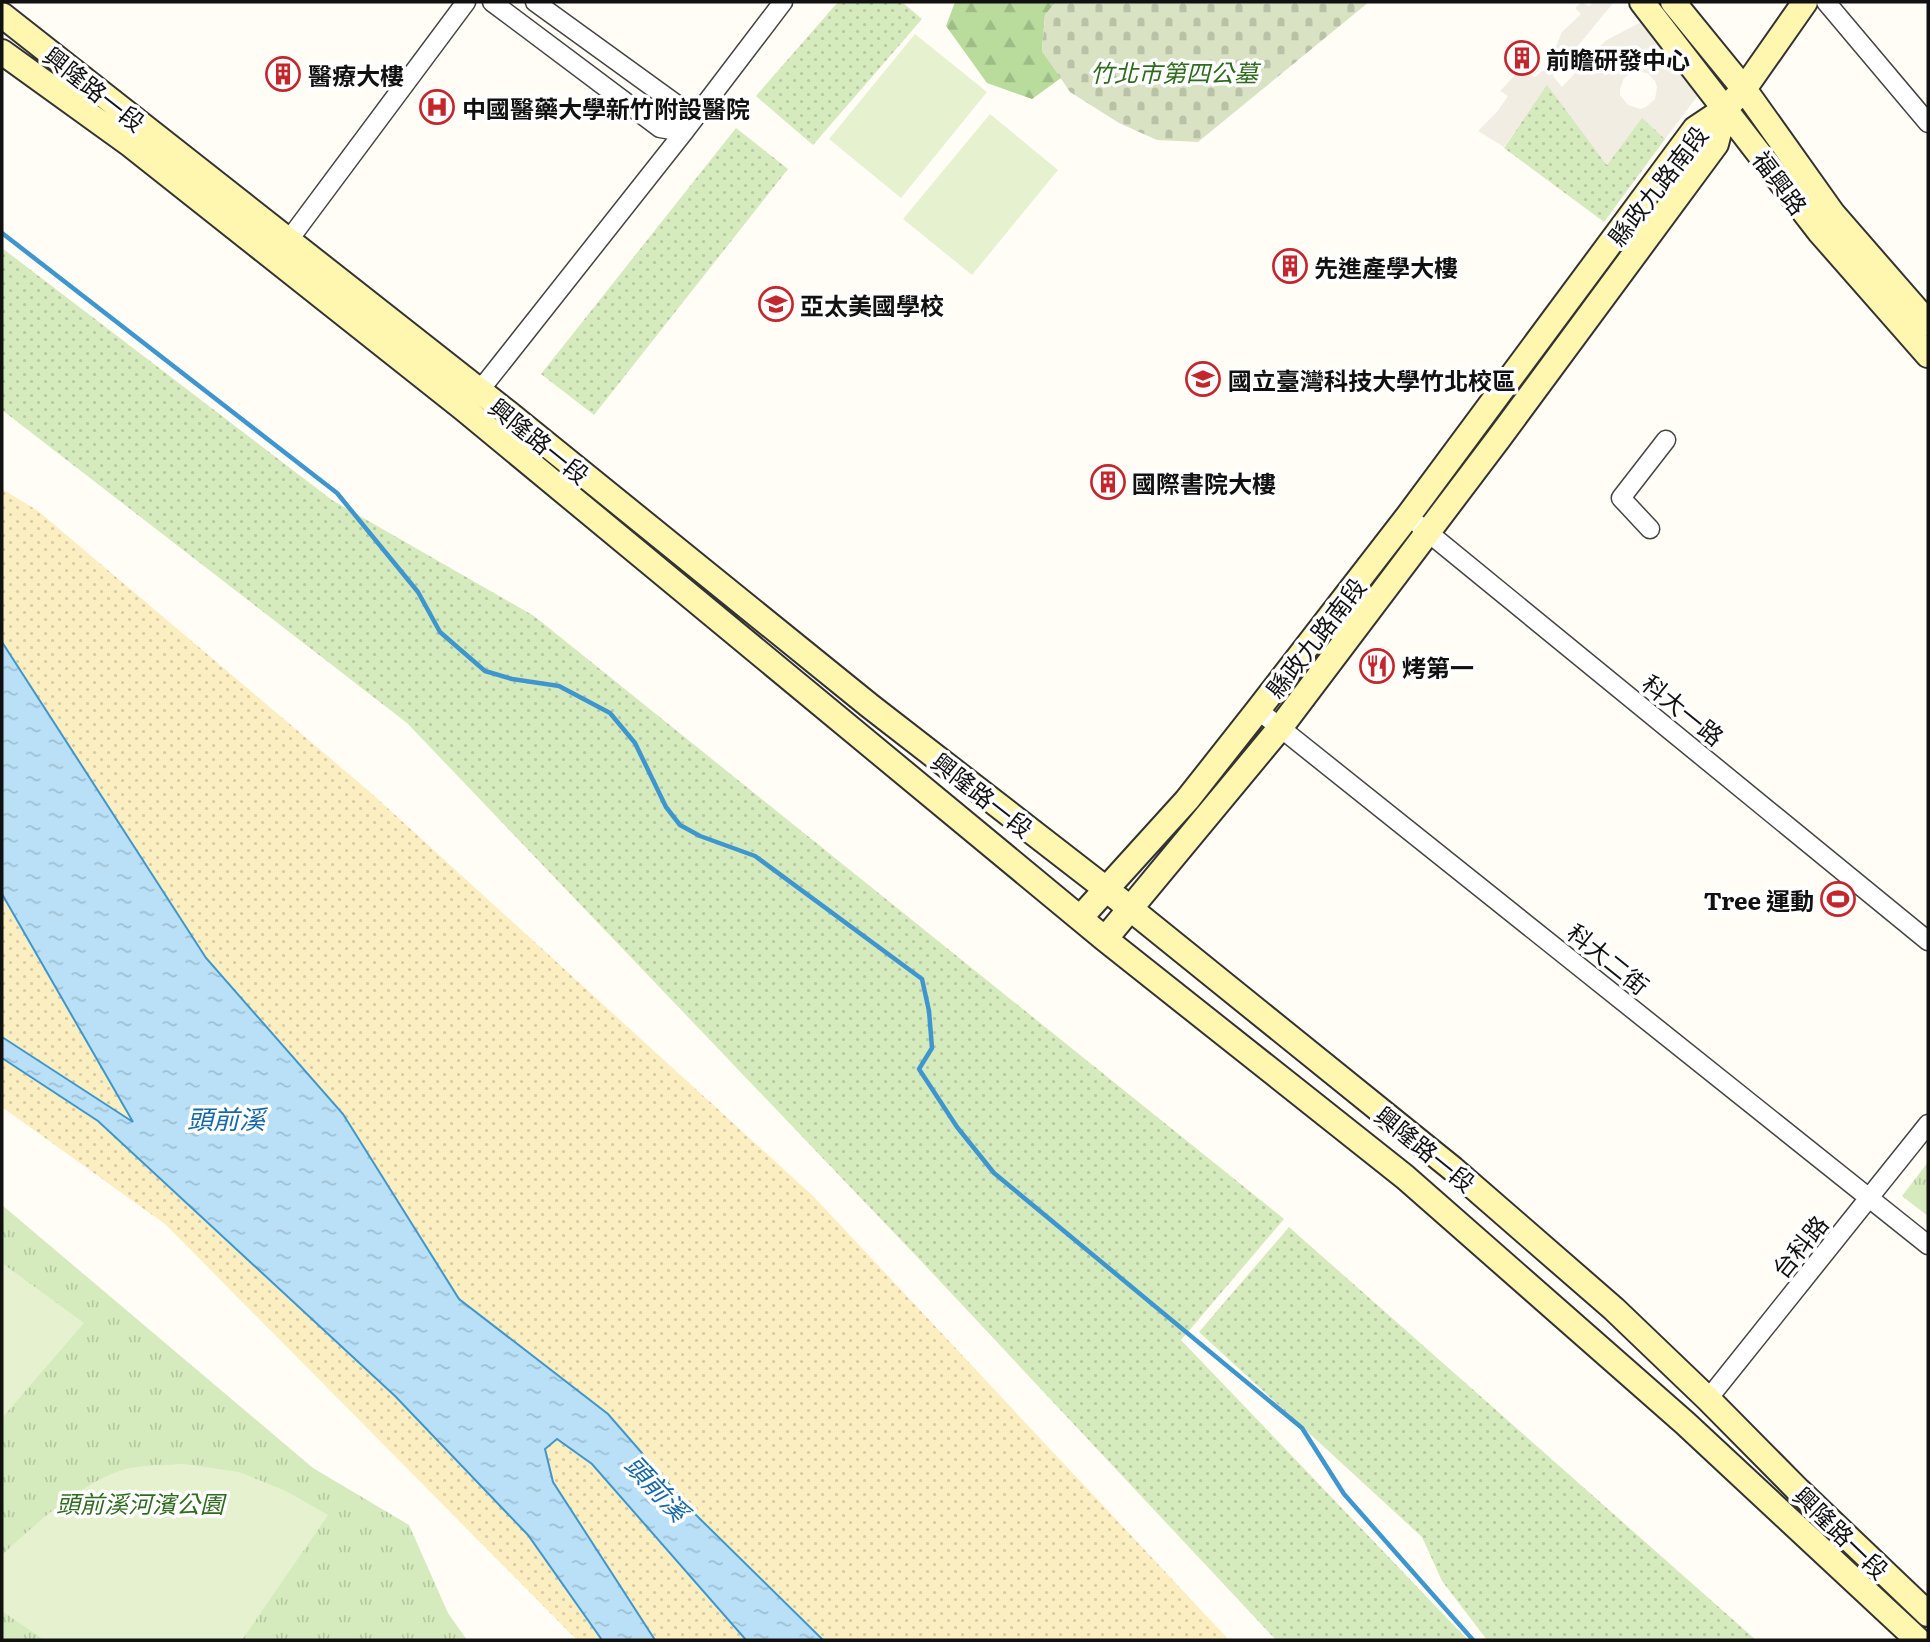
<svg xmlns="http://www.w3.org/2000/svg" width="1930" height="1642" font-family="Literata,'Noto Sans TC',serif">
	<defs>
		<pattern id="grass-dots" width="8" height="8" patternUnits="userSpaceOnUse" patternTransform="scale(1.75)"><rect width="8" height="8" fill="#d5ebbd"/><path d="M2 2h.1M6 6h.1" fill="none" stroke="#b6c8a1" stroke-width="1.8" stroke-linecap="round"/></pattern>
		<pattern id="forest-firs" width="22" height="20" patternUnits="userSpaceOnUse" patternTransform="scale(1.75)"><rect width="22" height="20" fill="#b9dc9c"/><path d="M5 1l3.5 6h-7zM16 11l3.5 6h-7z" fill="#9ebc85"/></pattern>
		<pattern id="sand-dots" width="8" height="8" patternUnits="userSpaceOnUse" patternTransform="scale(1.75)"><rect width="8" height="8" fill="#fbeec1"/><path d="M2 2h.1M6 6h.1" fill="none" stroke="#d6cba5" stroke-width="1.8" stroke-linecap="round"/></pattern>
		<pattern id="cemetery-stones" width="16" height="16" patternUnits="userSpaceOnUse" patternTransform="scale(1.75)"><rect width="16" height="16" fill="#d9e3c4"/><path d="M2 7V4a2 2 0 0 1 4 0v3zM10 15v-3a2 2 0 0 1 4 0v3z" fill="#b9c2a7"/></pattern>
		<pattern id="park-tufts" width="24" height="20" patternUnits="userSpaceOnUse" patternTransform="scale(1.75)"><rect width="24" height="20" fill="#d5ebbd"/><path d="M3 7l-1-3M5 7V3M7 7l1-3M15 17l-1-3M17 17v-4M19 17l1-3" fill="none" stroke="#b6c8a1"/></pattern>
		<pattern id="water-ripples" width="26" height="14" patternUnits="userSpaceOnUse" patternTransform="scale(1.75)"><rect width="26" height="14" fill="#b9e0f7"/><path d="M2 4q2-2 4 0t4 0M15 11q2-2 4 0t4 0" fill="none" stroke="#9ebfd3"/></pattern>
	</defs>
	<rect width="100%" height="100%" fill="#fffdf5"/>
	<path fill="url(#grass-dots)" d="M838,2H902L922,19L813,145L756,96Z
		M1547,84L1607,165L1642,117L1665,139L1604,222L1504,148Z
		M736,128L788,169L594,415L541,374Z
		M2,248L332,500L534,616L1284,1219L1181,1340L1468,1640H1276L921,1261L407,723L2,410Z
		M1289,1227L1756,1640H1487L1442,1581L1422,1537L1199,1332Z"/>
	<path fill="url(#forest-firs)" d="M955,2H1056L1045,15L1042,51L1061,78L1032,99L987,83L946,26Z"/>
	<path fill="url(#sand-dots)" d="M2,489L38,511L370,792L813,1196L1229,1640H577L165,1224L2,1107Z"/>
	<path fill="url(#cemetery-stones)" d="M1056,2H1369L1198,142L1157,140L1119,123L1070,92L1042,51L1045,15Z"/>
	<path fill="url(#park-tufts)" d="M1928,1162V1216L1902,1196Z
		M2,1205L313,1468L409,1525L448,1613L467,1640H2Z"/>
	<path fill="#e6f2cf" d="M915,34L987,92L901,198L829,139Z
		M990,114L1058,170L972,275L903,219Z
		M2,1263L84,1323L2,1418Z
		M184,1464L239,1472L286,1491L328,1515L242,1640H44L2,1611V1555C35,1524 86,1478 130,1468C147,1465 166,1465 184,1464Z"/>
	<path fill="#f1ede2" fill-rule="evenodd" d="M1582,2L1589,6L1593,2H1614L1553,76L1562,87L1605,41L1641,22L1699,94L1665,139L1642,118L1607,165L1547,85L1504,147L1478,131L1497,112L1508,96L1500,91L1521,69L1535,77L1547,67L1562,32L1581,14L1575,8ZM1634,71L1647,73L1655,81L1657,87L1655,99L1646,107L1640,109L1628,105L1620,95V89L1624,78Z"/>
	<path fill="url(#water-ripples)" stroke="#3f96cf" stroke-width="2" d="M2,642L206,958L343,1114L459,1299L608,1414L695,1514L823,1640H746L592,1464L557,1439L545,1449L553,1482L655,1640H602L528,1535L395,1396L98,1121L2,1058V1037L133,1122L2,894Z"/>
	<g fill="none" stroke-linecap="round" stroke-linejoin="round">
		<path stroke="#3f96cf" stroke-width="4.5" d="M2,233L337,493L418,592L440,632L485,671L512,679L559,686L610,713L635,743L666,807L680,825L700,836L755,856L922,979L929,1011L932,1048L919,1069L957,1127L994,1173L1302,1428L1344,1494L1473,1640"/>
		<g stroke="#444" stroke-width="21">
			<path id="street" d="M492,2L660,128L684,132
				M535,2L676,104L684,132
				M1826,2L1928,123
				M288,241L466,2
				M471,397L488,380L684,132L783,2
				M1419,525L1928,941
				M1650,529L1621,498L1666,440
				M1258,710L1928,1245
				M1708,1399L1928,1124"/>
		</g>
		<g stroke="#333" stroke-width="28">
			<path id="secondary" d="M1642,2L1819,231L1928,355
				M1673,2L1744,89L1833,214L1928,323
				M2,15L508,413L870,706L1106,889L1453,1169L1614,1309L1708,1399L1798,1490L1928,1614
				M2,52L131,145L463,408L1105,939L1405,1177L1685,1423L1918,1640
				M1080,918L1187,800L1258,710L1408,516L1695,129L1725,109L1744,89L1805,2
				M1105,939L1280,728L1499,438L1716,144L1725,109"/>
		</g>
		<use href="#street" stroke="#fff" stroke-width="18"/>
		<use href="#secondary" stroke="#fff6b0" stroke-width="24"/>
	</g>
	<defs>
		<g id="building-ring" transform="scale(1.75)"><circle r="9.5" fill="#fff" stroke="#c4262e" stroke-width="1.5"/><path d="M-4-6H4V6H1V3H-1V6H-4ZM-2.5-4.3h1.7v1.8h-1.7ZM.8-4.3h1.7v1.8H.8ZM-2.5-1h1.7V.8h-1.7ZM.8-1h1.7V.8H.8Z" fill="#c4262e"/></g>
		<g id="hospital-ring" transform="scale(1.75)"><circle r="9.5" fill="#fff" stroke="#c4262e" stroke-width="1.5"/><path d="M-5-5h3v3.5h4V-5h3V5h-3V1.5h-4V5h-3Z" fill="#c4262e"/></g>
		<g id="school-ring" transform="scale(1.75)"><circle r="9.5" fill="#fff" stroke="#c4262e" stroke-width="1.5"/><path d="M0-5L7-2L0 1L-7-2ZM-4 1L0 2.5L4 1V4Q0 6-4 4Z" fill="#c4262e"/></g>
		<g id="university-ring" transform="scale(1.75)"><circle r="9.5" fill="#fff" stroke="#c4262e" stroke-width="1.5"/><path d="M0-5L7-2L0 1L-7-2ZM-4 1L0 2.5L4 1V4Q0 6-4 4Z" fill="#c4262e"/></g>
		<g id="restaurant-ring" transform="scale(1.75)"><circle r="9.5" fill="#fff" stroke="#c4262e" stroke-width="1.5"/><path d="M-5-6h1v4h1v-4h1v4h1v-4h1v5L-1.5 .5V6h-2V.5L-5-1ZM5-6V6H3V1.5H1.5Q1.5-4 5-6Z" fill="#c4262e"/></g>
		<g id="stadium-ring" transform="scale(1.75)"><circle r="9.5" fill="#fff" stroke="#c4262e" stroke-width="1.5"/><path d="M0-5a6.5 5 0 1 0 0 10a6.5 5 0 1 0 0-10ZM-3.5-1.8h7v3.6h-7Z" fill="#c4262e"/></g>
	</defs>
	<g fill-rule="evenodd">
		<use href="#building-ring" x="1522" y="58"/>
		<use href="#building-ring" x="283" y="74"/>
		<use href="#hospital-ring" x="437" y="107"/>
		<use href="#building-ring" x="1290" y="266"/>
		<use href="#school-ring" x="776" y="304"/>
		<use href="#university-ring" x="1203" y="379"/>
		<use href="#building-ring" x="1108" y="482"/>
		<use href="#restaurant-ring" x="1377" y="666"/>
		<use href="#stadium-ring" x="1838" y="899"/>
	</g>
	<g text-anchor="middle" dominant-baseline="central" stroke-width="7" stroke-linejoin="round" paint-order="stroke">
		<g font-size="24" font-weight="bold" fill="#111" stroke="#fff" text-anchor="start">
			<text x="1546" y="58">前瞻研發中心</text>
			<text x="308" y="74">醫療大樓</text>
			<text x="462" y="107">中國醫藥大學新竹附設醫院</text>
			<text x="1314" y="266">先進產學大樓</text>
			<text x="800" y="304">亞太美國學校</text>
			<text x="1228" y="379">國立臺灣科技大學竹北校區</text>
			<text x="1132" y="482">國際書院大樓</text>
			<text x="1402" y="666">烤第一</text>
			<text x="1814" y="899" text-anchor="end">Tree 運動</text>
		</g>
		<g font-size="24" font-style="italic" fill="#2f6b1f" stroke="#fff">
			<text x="1174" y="71">竹北市第四公墓</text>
			<text x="140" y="1502">頭前溪河濱公園</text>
		</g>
		<g font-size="24" fill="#111" stroke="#fff">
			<text transform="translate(95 88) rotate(38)">興隆路一段</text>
			<text transform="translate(1781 182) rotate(53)">福興路</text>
			<text transform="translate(1657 185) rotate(-52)">縣政九路南段</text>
			<text transform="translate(540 440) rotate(39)">興隆路一段</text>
			<text transform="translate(1315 637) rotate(-52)">縣政九路南段</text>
			<text transform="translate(1684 709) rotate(39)">科大一路</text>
			<text transform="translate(983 794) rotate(38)">興隆路一段</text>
			<text transform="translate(1609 958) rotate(39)">科大二街</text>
			<text transform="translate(1426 1148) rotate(39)">興隆路一段</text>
			<text transform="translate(1799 1246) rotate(-51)">台科路</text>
			<text transform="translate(1842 1532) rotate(44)">興隆路一段</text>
		</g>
		<g font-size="26" font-style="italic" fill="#1768a6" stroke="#fff">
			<text x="226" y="1117">頭前溪</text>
			<text transform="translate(658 1487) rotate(47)">頭前溪</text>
		</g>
	</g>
	<rect width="1930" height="1642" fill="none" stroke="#111111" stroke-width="7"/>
</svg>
